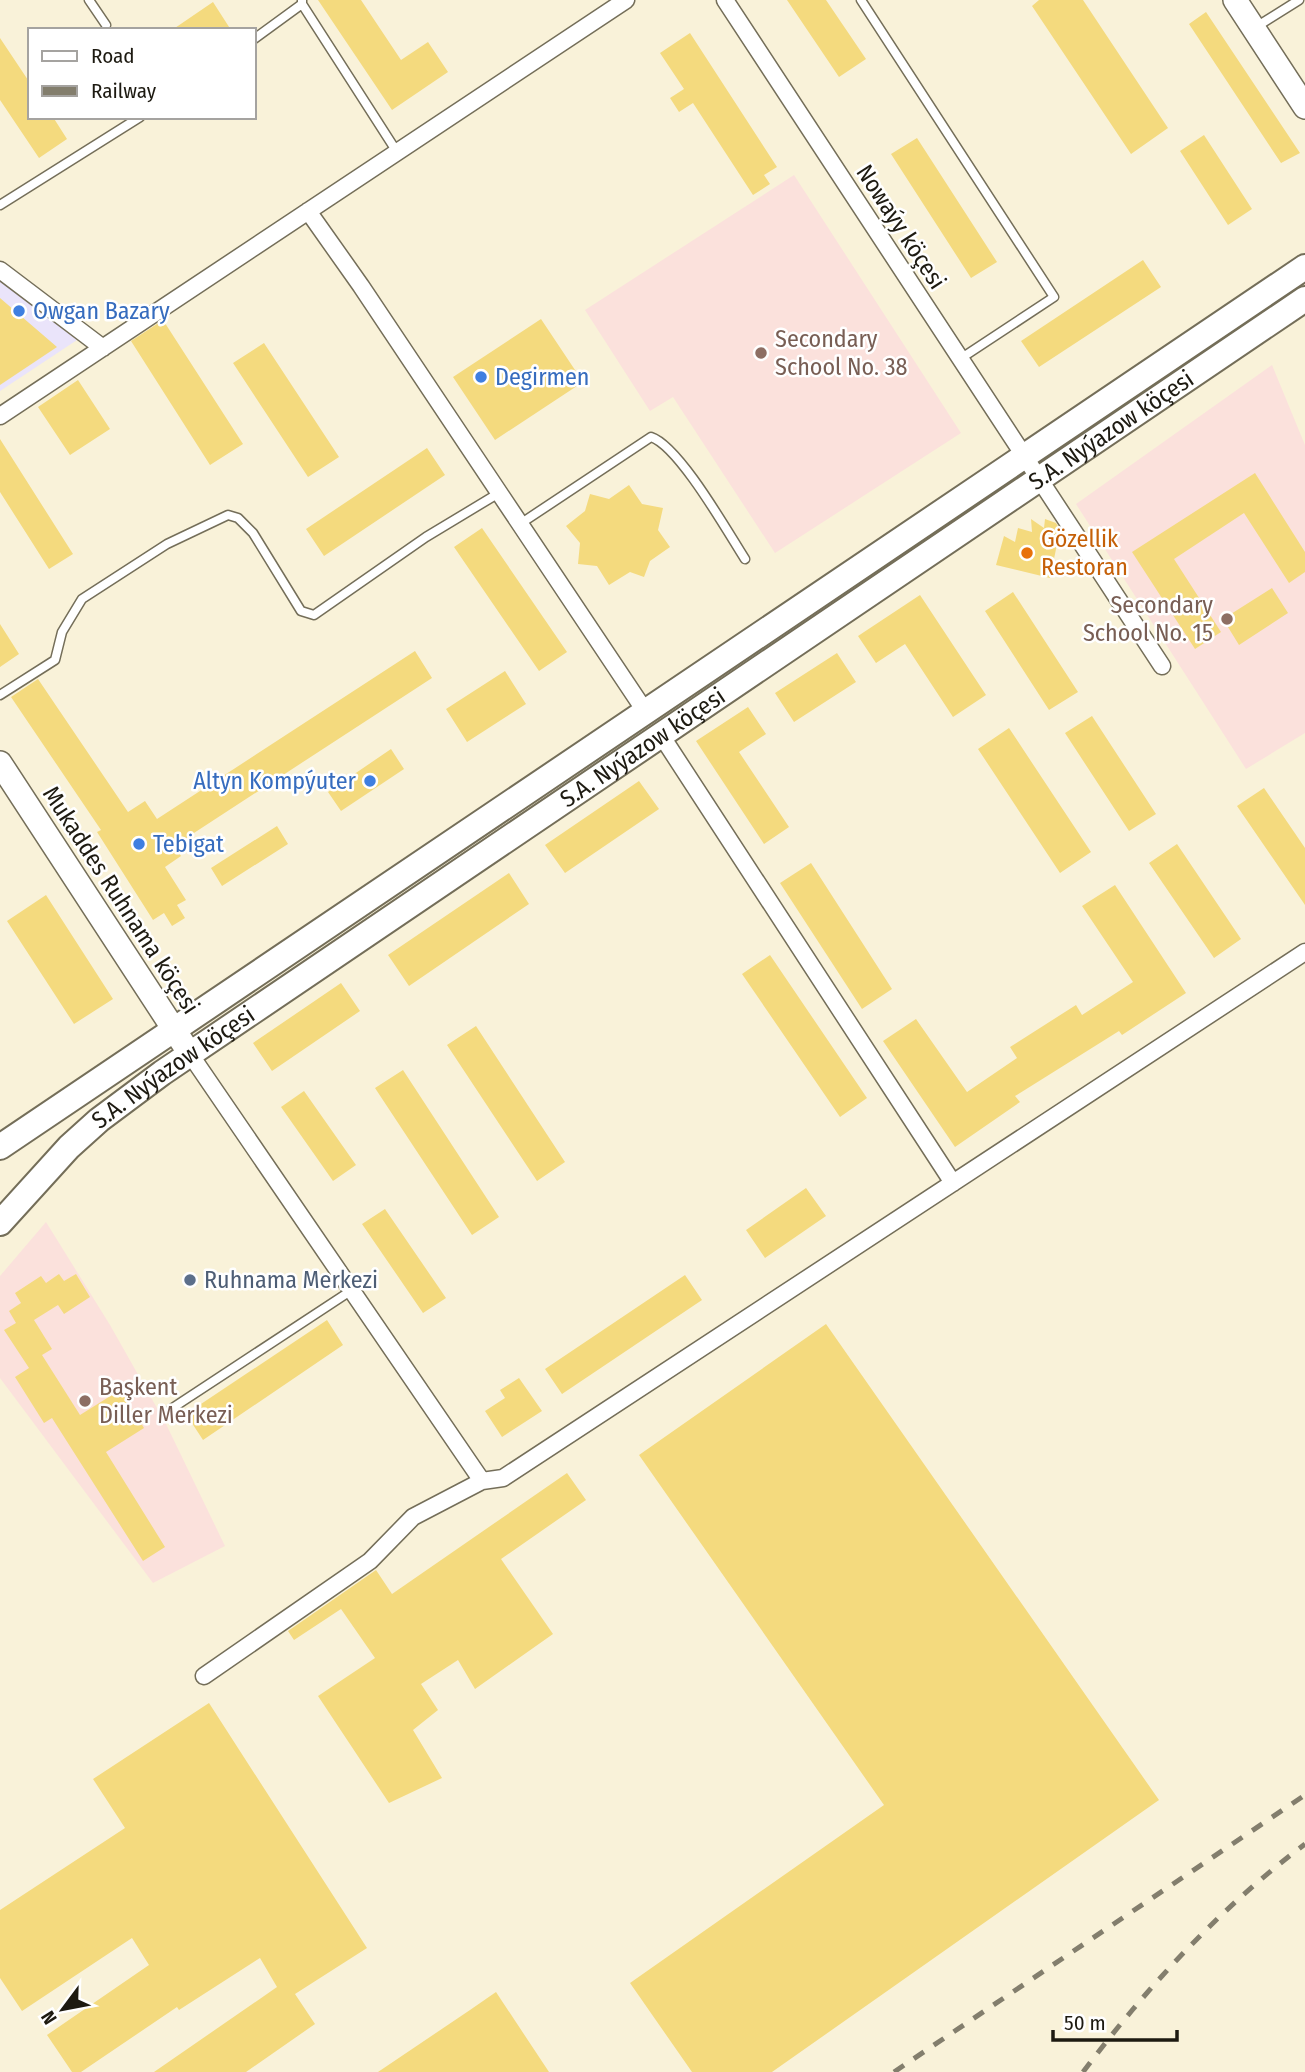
<svg xmlns="http://www.w3.org/2000/svg" width="1305" height="2072" font-family="'Fira Sans Condensed',sans-serif">
	<rect width="100%" height="100%" fill="#f9f2d9"/>
	<path fill="#eae4fa" d="M0,281L77,340L0,391Z"/>
	<path fill="#fbe1dc" d="M794,175L961,433L775,553L673,397L650,411L585,310Z
		M1272,365L1305,445V733L1246,769L1076,504Z
		M46,1222L110,1325L166,1424L225,1546L153,1583L0,1378V1276Z"/>
	<path fill="#f4da7e" d="M318,0H361L401,60L428,42L448,72L392,110Z
		M787,0H826L866,59L839,77Z
		M1039,0H1083L1168,128L1131,154L1032,6Z
		M213,2L231,30H172Z
		M1206,12L1300,153L1281,163L1189,24Z
		M690,33L777,167L764,175L770,184L753,195L693,103L679,112L670,98L684,89L660,53Z
		M0,38L30,83V117H53L67,139L39,158L0,100Z
		M1204,135L1252,209L1228,225L1180,151Z
		M917,138L997,262L971,278L891,154Z
		M1143,260L1161,287L1039,367L1021,341Z
		M0,298L57,347L0,385Z
		M541,319L583,382L495,440L453,377Z
		M163,320L243,444L210,465L131,341Z
		M264,343L339,457L308,477L233,363Z
		M78,380L110,429L70,455L38,407Z
		M0,439L73,554L49,569L0,492Z
		M427,448L445,475L324,556L306,529Z
		M1255,473L1305,552V572L1289,583L1244,513L1174,559L1221,632L1195,649L1132,552Z
		M629,485L642,504L663,508L658,530L670,547L650,561L644,577L630,572L609,585L597,566L578,564L580,543L566,526L585,511L590,494L609,499Z
		M1031,519L1044,528L1045,519L1056,523L1060,530L1050,578L996,565L1004,536L1015,542L1018,528L1032,532Z
		M482,528L567,652L539,671L454,547Z
		M1272,588L1288,613L1239,645L1223,619Z
		M1013,592L1078,692L1049,710L985,611Z
		M920,595L986,695L953,717L905,644L876,663L858,636Z
		M0,624L19,654L0,667Z
		M415,651L432,678L174,846L181,856L165,867L186,900L177,905L185,918L172,926L164,913L153,920L97,832L101,830L11,697L38,679L128,812L145,801L157,819Z
		M837,653L856,682L794,722L775,693Z
		M505,671L526,704L467,742L446,709Z
		M748,707L766,734L739,752L789,827L764,844L696,741Z
		M1092,716L1156,814L1129,831L1065,733Z
		M1009,728L1091,852L1060,873L978,749Z
		M391,749L404,769L341,811L328,792Z
		M639,781L659,809L565,873L545,845Z
		M1264,788L1305,848V905L1237,806Z
		M277,826L288,844L222,886L211,868Z
		M1177,844L1241,939L1214,958L1149,863Z
		M811,863L892,989L862,1009L780,883Z
		M509,873L529,904L409,986L388,955Z
		M1115,885L1186,993L1122,1035L1119,1031L1015,1096L1020,1102L955,1147L883,1041L916,1019L967,1092L1017,1058L1010,1047L1076,1005L1082,1015L1133,982L1082,906Z
		M46,895L113,999L74,1024L7,921Z
		M770,955L867,1098L840,1117L742,974Z
		M341,983L360,1011L272,1071L253,1043Z
		M476,1026L565,1162L537,1181L447,1045Z
		M403,1070L499,1217L472,1235L375,1088Z
		M304,1091L356,1165L333,1181L281,1107Z
		M806,1188L826,1216L765,1258L746,1230Z
		M385,1209L446,1298L423,1313L362,1224Z
		M59,1274L64,1281L76,1274L90,1297L64,1314L58,1305L34,1320L52,1349L42,1355L80,1415L120,1390L144,1428L106,1452L165,1547L143,1561L52,1418L44,1423L15,1377L29,1368L4,1330L16,1323L9,1311L21,1303L15,1293L41,1276L46,1283Z
		M685,1275L702,1300L562,1394L545,1369Z
		M327,1320L343,1345L203,1440L186,1414Z
		M826,1324L1159,1800L772,2072H692L630,1983L884,1805L639,1455Z
		M519,1378L542,1411L502,1437L485,1411L505,1398L500,1390Z
		M567,1473L586,1500L501,1559L553,1634L475,1689L458,1660L421,1684L438,1710L413,1730L442,1778L389,1803L318,1696L375,1658L341,1609L294,1640L288,1631L376,1570L392,1594Z
		M209,1703L367,1948L295,1994L315,2024L246,2072H154L277,1987L260,1958L179,2010L177,2007L81,2072H72L47,2035L149,1965L132,1938L22,2011L0,1978V1910L125,1828L93,1779Z
		M496,1992L549,2072H378L470,2010Z"/>
	<g fill="none" stroke-linecap="round" stroke-linejoin="round">
		<g stroke="#746e59" stroke-width="11">
			<path id="lane" d="M89,0L106,25
				M861,0L1054,297L960,359
				M302,4L397,152
				M1256,27L1299,0
				M254,39L302,4V0
				M0,205L140,117
				M520,524L651,437C679,446 727,531 745,559
				M0,695L55,660L62,632L82,599L167,544L228,515L238,518L253,533L301,611L314,615L426,537L499,493
				M171,1409L352,1290"/>
		</g>
		<g stroke="#746e59" stroke-width="19">
			<path id="street" d="M725,0L1162,666
				M308,211L361,286L645,711
				M0,270L103,348
				M0,416L626,0
				M661,735L953,1183
				M190,1054L482,1481
				M204,1676L370,1561L413,1517L482,1481L503,1478L1305,952"/>
		</g>
		<g stroke="#746e59" stroke-width="26">
			<path id="secondary" d="M1235,0L1305,107
				M0,763L190,1054"/>
		</g>
		<g stroke="#746e59" stroke-width="28">
			<g id="primary">
				<path d="M0,1147L1305,267"/>
				<path id="s1" d="M0,1223L69,1147L99,1120L162,1073L1305,299"/>
			</g>
		</g>
		<use href="#lane" stroke="#fff" stroke-width="8"/>
		<use href="#street" stroke="#fff" stroke-width="16"/>
		<use href="#secondary" stroke="#fff" stroke-width="23"/>
		<use href="#primary" stroke="#fff" stroke-width="24"/>
		<path stroke="#837e6d" stroke-width="5" stroke-dasharray="12 12" stroke-linecap="butt" d="M894,2072L1305,1795
			M1083,2072C1147,1987 1220,1908 1305,1844"/>
	</g>
	<g fill="#3f7fe0" stroke="#fff" stroke-width="2.5">
		<circle cx="19" cy="311" r="7"/>
		<circle cx="481" cy="377" r="7"/>
		<circle cx="370" cy="781" r="7"/>
		<circle cx="139" cy="844" r="7"/>
	</g>
	<g fill="#8d6e63" stroke="#fff" stroke-width="2.5">
		<circle cx="761" cy="353" r="7"/>
		<circle cx="1227" cy="619" r="7"/>
		<circle cx="85" cy="1401" r="7"/>
	</g>
	<circle fill="#e8710a" stroke="#fff" stroke-width="2.5" cx="1027" cy="553" r="7"/>
	<circle fill="#5c6f8a" stroke="#fff" stroke-width="2.5" cx="190" cy="1280" r="7"/>
	<g text-anchor="middle" dominant-baseline="central" stroke-width="5" stroke-linejoin="round" paint-order="stroke">
		<g font-size="24" fill="#1d1a11" stroke="#fff">
			<text transform="translate(901 227) rotate(57)">Nowaýy köçesi</text>
			<text stroke="none"><textPath href="#s1" startOffset="1368">S.A. Nyýazow köçesi</textPath></text>
			<text stroke="none"><textPath href="#s1" startOffset="802">S.A. Nyýazow köçesi</textPath></text>
			<text transform="translate(121 900) rotate(57)">Mukaddes Ruhnama köçesi</text>
			<text stroke="none"><textPath href="#s1" startOffset="234">S.A. Nyýazow köçesi</textPath></text>
		</g>
		<g font-size="24" fill="#366cbe" stroke="#fff" text-anchor="start">
			<text x="33" y="311">Owgan Bazary</text>
			<text x="495" y="377">Degirmen</text>
			<text x="356" y="781" text-anchor="end">Altyn Kompýuter</text>
			<text x="153" y="844">Tebigat</text>
		</g>
		<g font-size="24" fill="#785e54" stroke="#fff" text-anchor="start">
			<text x="775" y="339">Secondary<tspan x="775" dy="28">School No. 38</tspan></text>
			<text x="1213" y="605" text-anchor="end">Secondary<tspan x="1213" dy="28">School No. 15</tspan></text>
			<text x="99" y="1387">Başkent<tspan x="99" dy="28">Diller Merkezi</tspan></text>
		</g>
		<g font-size="24" fill="#c56008" stroke="#fff" text-anchor="start">
			<text x="1041" y="539">Gözellik<tspan x="1041" dy="28">Restoran</tspan></text>
		</g>
		<g font-size="24" fill="#4e5e75" stroke="#fff" text-anchor="start">
			<text x="204" y="1280">Ruhnama Merkezi</text>
		</g>
	</g>
	<rect x="28" y="28" width="228" height="91" fill="#ffffff" stroke="#a5a3a0" stroke-width="2"/>
	<rect x="42" y="51" width="35" height="10" fill="#ffffff" stroke="#a5a3a0" stroke-width="2"/>
	<text x="91" y="63" font-size="21" fill="#1d1a11">Road</text>
	<rect x="42" y="86" width="35" height="10" fill="#837e6d" stroke="#a5a3a0" stroke-width="2"/>
	<text x="91" y="98" font-size="21" fill="#1d1a11">Railway</text>
	<g transform="translate(63 2009) rotate(238)" stroke="#ffffff" stroke-width="5" paint-order="stroke">
	<path d="M0-5L12 26L0 18L-12 26Z" fill="#1d1a11"/>
	<text y="-10" font-size="19" font-weight="bold" text-anchor="middle" fill="#1d1a11">N</text>
	</g>
	<path d="M1053 2030v10h124v-10" fill="none" stroke="#1d1a11" stroke-width="3.5"/>
	<text x="1064" y="2030" font-size="21" fill="#1d1a11" stroke="#ffffff" stroke-width="5" paint-order="stroke">50 m</text>
</svg>
